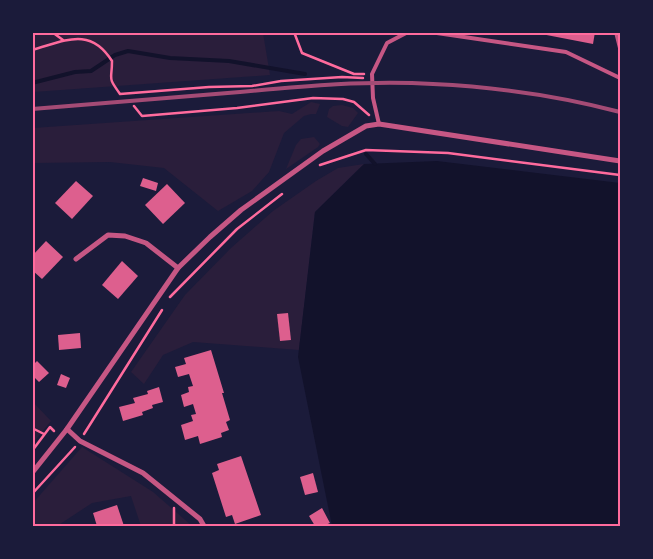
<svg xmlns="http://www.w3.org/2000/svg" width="653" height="559" viewBox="0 0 653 559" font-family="Barlow,sans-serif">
  <rect width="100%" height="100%" fill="#1b1b3a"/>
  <g fill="#2a1e3b">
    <polygon points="33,33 263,33 270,75 33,92"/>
    <polygon points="311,102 320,104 316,114 311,114 304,116 284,133 269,172 252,191 218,211 164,168 110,162 33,163 33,128 279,111 292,114"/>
    <polygon points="342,105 353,108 358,113 348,127 342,126 327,117 329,109 333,106"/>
    <polygon points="314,137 320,144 318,147 286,169 296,145 301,139"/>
    <polygon points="364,164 315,212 299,350 193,342 163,355 144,384 131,372 185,295 231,248 273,211 316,181 338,168"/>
    <polygon points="32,401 51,421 33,443 32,443"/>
    <polygon points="82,447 153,492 192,526 141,526 131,496 92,503 57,526 33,526 33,503"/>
  </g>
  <polygon fill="#12122b" points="437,161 620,183 620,526 332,526 298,357 315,212 364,164"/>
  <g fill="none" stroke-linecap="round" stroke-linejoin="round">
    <g stroke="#12122b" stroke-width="4">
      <polyline points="32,83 75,72 91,71 115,55 128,51 170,58 229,61 305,74"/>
      <polyline points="366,154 375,164"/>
    </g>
  </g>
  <g fill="#dd5f8e">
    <polygon points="531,32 595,32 593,44"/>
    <polygon points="143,178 158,183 156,191 140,186"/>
    <polygon points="76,181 93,196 72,219 55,203"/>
    <polygon points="167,184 185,203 163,224 145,205"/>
    <polygon points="46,241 63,257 42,279 32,270 32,256"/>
    <polygon points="122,261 138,276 118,299 102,285"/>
    <polygon points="288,313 291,340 280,341 277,314"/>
    <polygon points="80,333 81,348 59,350 58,335"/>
    <polygon points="211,350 224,393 222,393 230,420 226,422 229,430 221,433 222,437 200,444 198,436 185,440 181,425 193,421 191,415 196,414 193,404 184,407 181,395 189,392 188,387 193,386 189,374 178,377 175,367 186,364 184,358"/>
    <polygon points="37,361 49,373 39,382 32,375 32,366"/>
    <polygon points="61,374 70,378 66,388 57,385"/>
    <polygon points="159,387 163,402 152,405 153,408 142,412 143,415 123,421 119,407 135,403 133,398 148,394 147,391"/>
    <polygon points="241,456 261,515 235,524 232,515 226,517 212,473 219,470 217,464"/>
    <polygon points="313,473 318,492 305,495 300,477"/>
    <polygon points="117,505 124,526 97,526 93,513"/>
    <polygon points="322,508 330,523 323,526 315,526 309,516"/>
  </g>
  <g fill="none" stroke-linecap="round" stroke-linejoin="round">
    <g stroke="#ff6b9d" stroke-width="2.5">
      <polyline points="52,32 63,40"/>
      <polyline points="294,32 302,53 354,74 364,74"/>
      <path d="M 32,50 C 65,41 90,26 112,61 C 112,81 107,76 120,94 L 209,87 L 252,86 L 281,81 L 342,77 L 363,78"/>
      <polyline points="134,106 142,116 237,108 313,98 343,99 354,102 369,115"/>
      <polyline points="320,165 366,150 448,153 620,175"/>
      <polyline points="170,297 237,229 282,194"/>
      <polyline points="32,428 44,434"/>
      <polyline points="84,434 162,310"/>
      <polyline points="32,451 50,427 54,431"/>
      <polyline points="32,494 75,447"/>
      <polyline points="174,508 174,526"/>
    </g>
    <g stroke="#c65784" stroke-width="4">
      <polyline points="430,32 566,52 620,78"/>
      <polyline points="616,32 620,48"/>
      <polyline points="379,124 373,98 372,74 387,43 408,32"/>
    </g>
    <g stroke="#c65784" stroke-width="5">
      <polyline points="76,259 108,235 125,236 146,243 178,268"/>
      <polyline points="67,429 80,441 143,473 200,519 204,526"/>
      <polyline points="32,473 67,429 178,268 210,237 241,210 323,151 366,126 379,124 620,161"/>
    </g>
    <path stroke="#a44b75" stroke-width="4" d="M 32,109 C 102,103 171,97 240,92 C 304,86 369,80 433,84 C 496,87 560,96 620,112"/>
  </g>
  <rect width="653" height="559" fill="none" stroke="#1b1b3a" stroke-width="68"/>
  <rect x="34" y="34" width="585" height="491" fill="none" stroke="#ff6b9d" stroke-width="2"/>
</svg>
